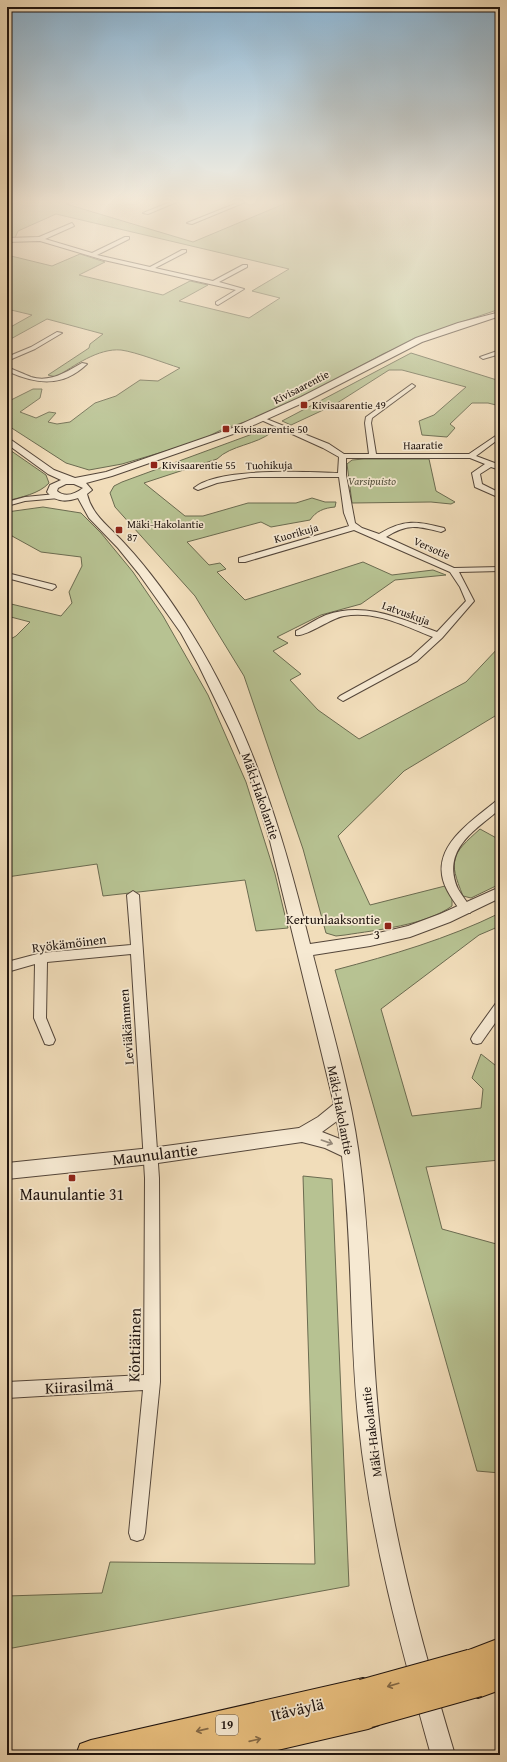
<svg xmlns="http://www.w3.org/2000/svg" width="507" height="1762" viewBox="0 0 507 1762" font-family="'Gentium Book Plus',serif">
  <rect width="100%" height="100%" fill="#f1ddba"/>
  <filter id="stains"><feTurbulence type="fractalNoise" baseFrequency=".005" numOctaves="4"/><feColorMatrix values="0 0 0 0 .2 0 0 0 0 .09 0 0 0 0 .02 0 0 0 .5 -.17"/></filter>
  <radialGradient id="worn" r=".72"><stop offset=".6" stop-color="#630" stop-opacity="0"/><stop offset="1" stop-color="#630" stop-opacity=".3"/></radialGradient>
  <g fill="#b7c292" stroke="#6b6b50">
    <path d="M 15,201 L 75,201 L 66,204 L 193,242 L 291,201 L 500,201 L 500,309 L 429,333 L 383,354 L 302,397 L 248,421 L 223,429 L 207,437 L 176,448 L 122,464 L 89,470 L 66,463 L 7,425 L 7,402 L 33,389 L 42,389 L 40,398 L 20,412 L 36,418 L 49,412 L 56,413 L 48,422 L 57,424 L 70,422 L 95,403 L 116,396 L 140,380 L 158,381 L 180,368 C 164,363 136,352 121,350 C 98,348 74,366 56,377 L 48,375 L 89,348 L 90,344 L 103,334 L 47,319 L 7,341 L 7,329 L 32,315 L 7,309 L 7,255 L 52,266 L 80,254 L 105,262 L 79,275 L 163,295 L 190,281 L 208,285 L 179,301 L 249,318 L 280,298 L 252,291 L 289,269 L 56,214 L 18,231 L 15,238 L 7,238 L 7,207 L 16,203 Z"/>
    <polygon points="411,353 500,381 500,406 488,403 472,403 450,424 455,428 447,437 422,435 419,421 434,415 466,387 402,370 389,370 334,405 291,425 282,421"/>
    <path d="M 266,429 L 272,432 C 256,445 231,445 217,459 L 144,483 L 185,516 L 203,516 L 248,503 L 296,503 L 312,498 L 325,502 L 336,502 L 335,507 C 324,508 316,511 310,520 L 271,527 L 261,522 L 187,542 L 209,565 L 220,563 L 226,569 L 217,572 L 245,600 L 363,562 L 392,575 L 433,570 L 446,575 L 395,580 L 361,604 L 321,615 L 277,637 L 288,643 L 273,651 L 301,674 L 290,680 L 318,710 L 359,739 L 466,682 L 500,646 L 500,713 L 404,771 L 338,836 L 370,905 L 445,886 L 452,895 L 452,906 C 426,925 377,930 345,935 L 336,936 L 326,933 L 303,849 L 244,676 L 195,596 L 115,507 L 110,493 L 114,486 L 122,482 Z"/>
    <path d="M 7,448 L 46,475 L 49,483 C 39,494 21,497 7,501 Z"/>
    <polygon points="364,459 429,459 436,491 455,502 451,504 431,502 352,503 347,464 352,460"/>
    <polygon points="43,507 81,513 101,533 133,572 163,616 208,695 246,782 275,874 288,928 256,931 245,880 103,896 97,864 7,877 7,641 16,636 30,622 7,616 7,603 61,616 72,603 69,592 82,566 81,557 41,552 12,536 7,529 7,512"/>
    <path d="M 480,829 L 500,840 L 500,884 L 471,898 L 463,896 C 448,859 451,855 480,829 Z"/>
    <path d="M 500,913 L 500,926 L 479,935 L 381,1009 L 412,1116 L 481,1108 L 483,1089 L 472,1078 L 481,1054 L 500,1069 L 500,1160 L 426,1167 L 442,1229 L 500,1245 L 500,1473 L 477,1471 L 335,970 C 392,955 447,939 500,913 Z"/>
    <polygon points="303,1176 332,1179 349,1586 7,1649 7,1596 102,1593 110,1562 315,1564"/>
  </g>
  <g fill="none" stroke-linecap="round" stroke-linejoin="round">
    <g stroke="#54463a" stroke-width="2">
      <g id="minor">
        <polygon points="173,201 179,201 148,214 143,213"/>
        <polygon points="242,201 248,201 192,224 187,223"/>
        <polygon points="72,223 74,226 45,239 92,253 125,237 129,237 129,239 97,255 150,267 182,250 186,250 186,252 155,268 213,281 243,265 247,265 247,267 219,282 244,289 218,305 216,304 216,302 236,290 104,260 40,241 7,242 7,238 39,237"/>
        <polygon points="57,332 62,333 35,349 7,361 7,357 31,347"/>
        <polygon points="500,350 500,354 483,359 480,357"/>
        <path d="M 82,363 L 87,364 C 62,388 36,384 7,371 L 7,367 C 15,370 23,374 31,377 C 50,383 66,372 82,363 Z"/>
        <path d="M 412,384 L 415,386 L 414,387 L 372,418 L 371,423 L 376,454 L 469,454 L 500,433 L 500,438 L 476,456 L 500,465 L 500,470 L 491,467 L 480,474 L 482,484 L 500,493 L 500,498 L 475,487 L 472,473 L 485,464 L 470,458 L 346,458 L 346,475 L 355,523 L 362,528 L 379,534 C 404,519 417,521 444,528 L 445,530 L 441,532 C 418,526 408,523 386,537 L 454,568 L 500,567 L 500,571 L 459,572 L 474,601 L 442,638 L 417,661 L 343,701 L 338,698 L 340,696 L 411,657 L 433,637 C 405,626 375,610 344,616 C 331,618 306,637 296,635 L 296,631 C 306,626 316,619 326,615 C 365,601 401,619 437,632 L 466,601 L 460,587 L 450,572 L 354,530 L 245,562 L 239,562 L 239,558 L 349,526 L 344,513 L 339,477 L 250,477 L 217,483 L 198,490 L 194,488 C 218,467 307,472 338,473 L 339,457 L 323,448 L 259,419 L 264,418 L 329,444 L 344,454 L 369,454 L 365,423 L 366,417 Z"/>
        <polygon points="56,494 60,496 59,498 25,501 7,506 7,502 25,497"/>
        <polygon points="7,573 55,585 56,587 52,590 7,578"/>
        <path d="M 500,799 L 500,809 C 474,831 441,850 458,889 C 462,896 468,903 472,910 L 470,913 L 462,913 C 454,901 444,889 442,875 C 437,842 475,819 496,801 Z"/>
        <polygon points="133,891 139,895 159,1178 160,1382 145,1533 143,1539 137,1541 131,1539 129,1533 143,1390 7,1398 7,1382 144,1375 145,1178 131,954 47,962 46,1018 55,1040 53,1044 49,1045 45,1044 34,1018 35,964 7,972 7,962 41,953 131,945 127,895"/>
        <polygon points="500,1001 500,1016 481,1043 477,1044 473,1043 471,1039 473,1035 496,1003"/>
      </g>
    </g>
    <g stroke="#54463a" stroke-width="2">
      <path id="tertiary" d="M 500,312 L 500,316 L 422,342 L 307,401 L 236,433 L 112,476 L 86,483 L 92,490 L 87,494 C 92,516 111,528 125,544 C 150,571 173,603 192,634 C 252,731 283,834 310,944 L 370,935 L 408,926 L 440,914 L 500,887 L 500,898 L 450,922 L 410,937 L 370,946 L 313,955 C 331,1027 353,1098 361,1171 C 373,1270 370,1370 385,1469 C 400,1566 427,1661 455,1755 L 431,1755 C 401,1647 371,1539 359,1427 C 349,1337 353,1246 342,1156 L 325,1148 L 302,1142 L 151,1164 L 7,1179 L 7,1163 L 151,1148 L 299,1128 L 318,1117 L 334,1104 L 270,841 L 247,769 L 232,734 L 199,666 L 181,633 L 139,574 L 118,548 L 89,518 L 78,498 C 67,502 55,502 47,492 L 50,485 L 61,480 L 48,474 L 7,444 L 7,437 L 54,470 L 75,478 L 106,472 L 230,429 L 301,397 L 416,338 L 458,323 ZM 66,484 L 74,484 L 83,488 C 75,494 65,498 57,491 L 58,488 ZM 337,1121 L 340,1139 L 322,1132 Z"/>
    </g>
    <g stroke="#1f140f" stroke-width="2">
      <g id="trunk">
        <polygon points="500,1638 500,1690 478,1698 467,1694 463,1683 466,1676 461,1673 456,1663 461,1653"/>
        <polygon points="363,1678 374,1682 378,1693 374,1702 379,1703 383,1714 379,1725 368,1729 256,1755 175,1755 176,1751 158,1755 76,1755 80,1744 91,1740"/>
      </g>
    </g>
    <use href="#minor" fill="#f6e9d2" fill-rule="evenodd"/>
    <use href="#tertiary" fill="#f6e9d2" fill-rule="evenodd"/>
    <use href="#trunk" fill="#e8be7d" fill-rule="evenodd"/>
    <g stroke="#1f140f" stroke-width="29" stroke-linecap="butt">
      <g id="trunk-bridge">
        <polyline points="363,1693 471,1663"/>
        <polyline points="368,1714 478,1683"/>
      </g>
    </g>
    <use href="#trunk-bridge" stroke="#e8be7d" stroke-width="27"/>
  </g>
  <defs><path id="oneway-shaft" d="M-6 0H5M1.5-3L5.5 0L1.5 3" fill="none" stroke-width="1.6" stroke-linecap="round" stroke-linejoin="round"/></defs>
  <use stroke="#95897a" href="#oneway-shaft" transform="translate(327 1142) rotate(19)"/>
  <g stroke="#846946">
    <use href="#oneway-shaft" transform="translate(393 1685) rotate(164)"/>
    <use href="#oneway-shaft" transform="translate(202 1730) rotate(167)"/>
    <use href="#oneway-shaft" transform="translate(255 1740) rotate(-13)"/>
  </g>
  <linearGradient id="sky" x2="0" y2="1"><stop stop-color="#8bb6d6"/><stop offset="0.45" stop-color="#f9f0e0"/><stop offset="1" stop-color="#f9f0e0" stop-opacity="0"/></linearGradient>
  <rect width="507" height="448" fill="url(#sky)"/>
  <g fill="#8f2418" stroke="#f6e9d2" stroke-width="1.5">
    <rect x="300" y="401" width="8" height="8" rx="2"/>
    <rect x="222" y="425" width="8" height="8" rx="2"/>
    <rect x="150" y="461" width="8" height="8" rx="2"/>
    <rect x="115" y="526" width="8" height="8" rx="2"/>
    <rect x="384" y="922" width="8" height="8" rx="2"/>
    <rect x="68" y="1174" width="8" height="8" rx="2"/>
  </g>
  <g text-anchor="middle" stroke-width="3.5" stroke-linejoin="round" paint-order="stroke">
    <g font-size="11" fill="#1f140f" stroke="#f6e9d2">
      <text transform="translate(301 387) rotate(-27)" y="4">Kivisaarentie</text>
      <text transform="translate(423 445) rotate(-1)" y="4">Haaratie</text>
      <text transform="translate(269 465) rotate(-1)" y="4">Tuohikuja</text>
      <text transform="translate(296 533) rotate(-16)" y="4">Kuorikuja</text>
      <text transform="translate(432 548) rotate(24)" y="4">Versotie</text>
      <text transform="translate(406 613) rotate(20)" y="4">Latvuskuja</text>
    </g>
    <g font-size="11" fill="#1f140f" stroke="#f6e9d2" text-anchor="start">
      <text x="312" y="409">Kivisaarentie 49</text>
      <text x="234" y="433">Kivisaarentie 50</text>
      <text x="162" y="469">Kivisaarentie 55</text>
      <text x="127" y="528">Mäki-Hakolantie<tspan x="127" dy="13">87</tspan></text>
    </g>
    <g font-size="11" font-style="italic" fill="#54513d" stroke="#f6e9d2">
      <text x="372" y="485">Varsipuisto</text>
    </g>
    <rect fill="#f6e9d2" stroke="#60544a" stroke-width="1" x="216" y="1715" width="22" height="20" rx="3"/>
    <g font-size="12" font-weight="bold" fill="#1f140f">
      <text x="227" y="1729">19</text>
    </g>
    <g font-size="13" fill="#1f140f" stroke="#f6e9d2">
      <text transform="translate(261 796) rotate(71)" y="5">Mäki-Hakolantie</text>
      <text transform="translate(69 943) rotate(-7)" y="5">Ryökämöinen</text>
      <text transform="translate(126 1027) rotate(-94)" y="5">Leviäkämmen</text>
      <text transform="translate(341 1110) rotate(79)" y="5">Mäki-Hakolantie</text>
      <text transform="translate(371 1432) rotate(-97)" y="5">Mäki-Hakolantie</text>
    </g>
    <g font-size="13" fill="#1f140f" stroke="#f6e9d2" text-anchor="end">
      <text x="380" y="924">Kertunlaaksontie<tspan x="380" dy="15">3</tspan></text>
    </g>
    <g font-size="16" fill="#1f140f" stroke="#f6e9d2">
      <text transform="translate(155 1154) rotate(-7)" y="6">Maunulantie</text>
      <text transform="translate(134 1345) rotate(-89)" y="6">Köntiäinen</text>
      <text transform="translate(79 1386) rotate(-3)" y="6">Kiirasilmä</text>
      <text transform="translate(297 1709) rotate(-13)" y="6">Itäväylä</text>
    </g>
    <g font-size="16" fill="#1f140f" stroke="#f6e9d2">
      <text x="72" y="1200">Maunulantie 31</text>
    </g>
  </g>
  <rect width="507" height="1762" fill="none" stroke="#f1ddba" stroke-width="24"/>
  <rect x="8" y="8" width="491" height="1746" fill="none" stroke="#1f140f" stroke-width="2"/>
  <rect x="12" y="12" width="483" height="1738" fill="none" stroke="#1f140f"/>
  <rect width="100%" height="100%" filter="url(#stains)"/>
  <rect width="100%" height="100%" fill="url(#worn)"/>
</svg>
